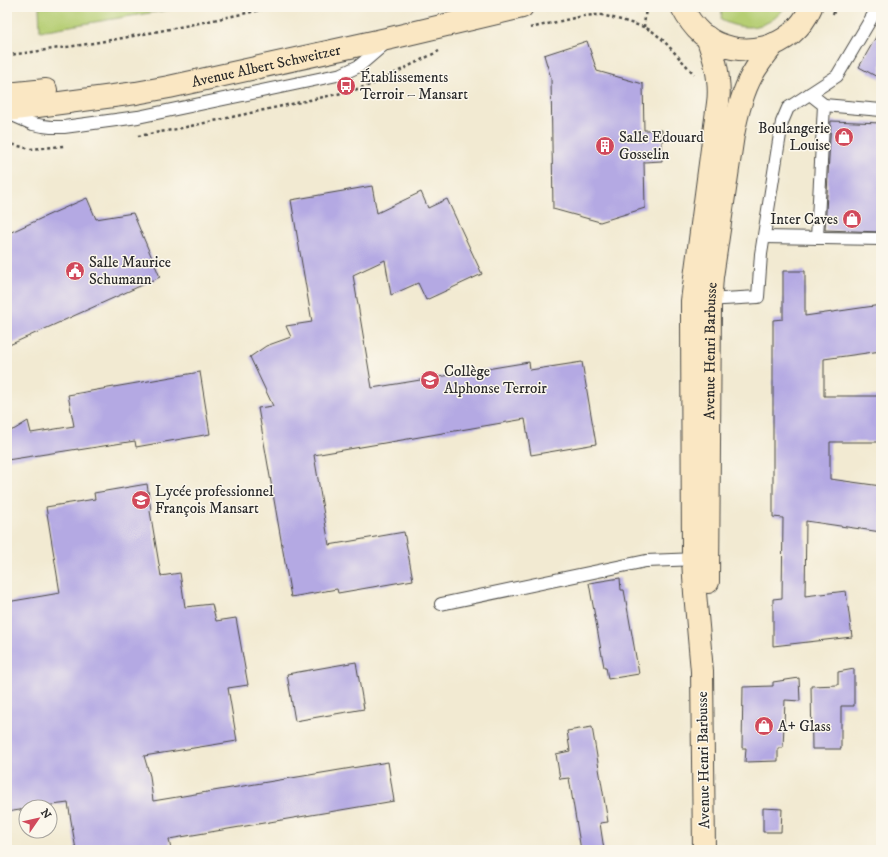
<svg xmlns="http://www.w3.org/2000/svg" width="888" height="857" viewBox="0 0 888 857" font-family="'IM FELL DW Pica',serif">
  <rect width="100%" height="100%" fill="#fbf7ec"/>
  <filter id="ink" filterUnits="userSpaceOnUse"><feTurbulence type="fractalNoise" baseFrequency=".025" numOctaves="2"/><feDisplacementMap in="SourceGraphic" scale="8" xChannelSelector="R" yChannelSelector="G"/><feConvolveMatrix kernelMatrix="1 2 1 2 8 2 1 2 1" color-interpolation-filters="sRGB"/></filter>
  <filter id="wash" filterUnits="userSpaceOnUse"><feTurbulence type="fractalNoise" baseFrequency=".012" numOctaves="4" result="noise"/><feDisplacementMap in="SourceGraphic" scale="16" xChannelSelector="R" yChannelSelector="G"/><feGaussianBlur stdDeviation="0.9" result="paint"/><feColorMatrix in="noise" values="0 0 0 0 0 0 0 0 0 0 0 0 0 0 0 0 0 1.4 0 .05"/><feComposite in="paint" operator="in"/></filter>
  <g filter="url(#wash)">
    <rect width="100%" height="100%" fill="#f2ead2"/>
    <g fill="#b6ce73" stroke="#707c4f">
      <polygon points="39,7 186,7 40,31"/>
      <path d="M 722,7 L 785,7 C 770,29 744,32 721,20 Z"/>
    </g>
    <g id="blocks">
      <g fill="#b4a9e3">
        <polygon points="881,28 881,79 859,67"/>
        <polygon points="587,41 597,71 643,84 644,130 662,130 662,161 644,162 645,208 600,222 553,209 551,78 544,55"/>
        <polygon points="831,121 881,123 881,232 825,230"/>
        <polygon points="372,186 377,213 421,192 428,208 447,199 482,274 426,300 418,283 391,295 385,260 353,275 372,388 529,362 530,370 582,362 596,444 531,455 525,419 314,455 329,545 404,532 413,580 338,593 337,589 291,597 258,408 273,406 250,357 266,346 291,337 286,326 312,322 291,200"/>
        <polygon points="87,198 96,219 133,213 160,277 7,346 7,234 53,213"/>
        <polygon points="783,271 805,271 805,316 881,305 881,351 824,359 824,396 881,396 881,442 830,442 830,479 881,486 881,532 806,521 805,596 846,591 852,637 773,646 773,599 782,598 783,518 773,517 773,320 783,319"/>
        <polygon points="200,372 210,434 136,447 135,441 78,450 78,449 7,460 7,432 15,429 28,421 31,433 74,426 68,395"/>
        <polygon points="147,484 151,510 150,511 161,576 180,573 185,607 212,604 216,621 236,618 248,685 228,688 237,741 144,756 150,776 153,801 388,762 394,801 169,839 171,850 76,850 68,803 37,807 26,807 26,809 7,812 7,602 60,593 46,507 95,499 94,493"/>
        <polygon points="620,578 621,590 624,590 639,674 608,679 606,667 604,667 589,583"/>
        <polygon points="356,662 364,709 295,721 287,674"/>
        <polygon points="854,669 854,706 841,706 841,749 812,749 811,686 838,685 838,672"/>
        <polygon points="799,678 800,701 785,700 783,748 778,748 778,761 745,762 746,748 742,748 743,687 773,686 773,682"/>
        <polygon points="592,727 608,822 600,823 604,850 581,850 569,778 560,779 556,754 570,751 567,731"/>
        <polygon points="763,808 782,809 781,832 763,832"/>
      </g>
    </g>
  </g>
  <g filter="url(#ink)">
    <use href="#blocks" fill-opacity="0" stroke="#494844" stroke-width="1"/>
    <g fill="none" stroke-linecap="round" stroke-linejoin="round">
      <g stroke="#494844" stroke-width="14">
        <g id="lane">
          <polyline points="810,94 824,105 817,238"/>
          <polyline points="824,105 881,110"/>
          <polyline points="8,113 33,124 43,126 51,127 64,127 138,117 342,74 359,66 387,42"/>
          <polyline points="764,237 881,239"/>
          <polyline points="706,300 758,297 761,254 782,122 788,108 837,76 878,7"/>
          <polyline points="441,604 646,561 698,559"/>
        </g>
      </g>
      <g stroke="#494844" stroke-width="24">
        <g id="secondary">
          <path d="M 682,7 C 687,17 694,27 702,34 C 739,63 793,50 811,7"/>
          <polyline points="7,94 46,90"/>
          <path id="s1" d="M 7,110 L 136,93 L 169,87 L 391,38 L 522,7"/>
          <path id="s2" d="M 708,582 L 710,305 L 712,277 L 733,135 C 737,114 742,93 752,75 C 758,64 766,54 774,44"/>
          <path d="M 704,850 L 702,671 L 695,593 L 693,559 L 692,316 L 692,301 L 696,270 L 718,103 C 719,96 719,88 718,80 C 717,65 712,51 707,37"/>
        </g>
      </g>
      <g stroke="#494844" stroke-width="2.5" stroke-dasharray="3 3" stroke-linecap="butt">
        <polyline points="833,14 836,7"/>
        <polyline points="644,27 646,7"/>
        <polyline points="530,28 583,16 594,15 602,15 621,20 644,27 652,31 663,40 694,74"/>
        <path d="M 7,55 C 29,53 51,49 74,46 C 141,36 208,21 275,7"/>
        <polyline points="138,136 177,129 351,91 373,84 439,51"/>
        <polyline points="7,143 30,149 64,146"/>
      </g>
      <use href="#lane" stroke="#fff" stroke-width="12"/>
      <use href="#secondary" stroke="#fae7c3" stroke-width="22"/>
    </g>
  </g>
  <defs>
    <g id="bus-disc" transform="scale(1)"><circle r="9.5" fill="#d1495b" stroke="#fbf7ec"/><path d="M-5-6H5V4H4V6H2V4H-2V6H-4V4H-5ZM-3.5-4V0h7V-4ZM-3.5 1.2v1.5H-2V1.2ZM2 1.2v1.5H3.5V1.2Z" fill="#fff"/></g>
    <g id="shop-disc" transform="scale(1)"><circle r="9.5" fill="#d1495b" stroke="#fbf7ec"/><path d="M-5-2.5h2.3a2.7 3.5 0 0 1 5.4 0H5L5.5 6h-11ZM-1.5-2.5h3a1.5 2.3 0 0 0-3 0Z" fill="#fff"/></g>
    <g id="building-disc" transform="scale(1)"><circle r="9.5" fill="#d1495b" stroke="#fbf7ec"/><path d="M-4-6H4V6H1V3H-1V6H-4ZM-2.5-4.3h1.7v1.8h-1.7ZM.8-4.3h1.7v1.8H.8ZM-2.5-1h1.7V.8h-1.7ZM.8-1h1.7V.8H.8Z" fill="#fff"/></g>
    <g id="civic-disc" transform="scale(1)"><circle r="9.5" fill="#d1495b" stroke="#fbf7ec"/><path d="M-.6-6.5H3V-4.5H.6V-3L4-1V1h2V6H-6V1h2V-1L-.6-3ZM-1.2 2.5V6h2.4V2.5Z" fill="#fff"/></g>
    <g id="school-disc" transform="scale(1)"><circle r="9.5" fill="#d1495b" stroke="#fbf7ec"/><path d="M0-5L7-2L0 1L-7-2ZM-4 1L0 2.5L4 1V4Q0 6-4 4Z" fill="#fff"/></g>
  </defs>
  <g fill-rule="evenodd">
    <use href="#bus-disc" x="346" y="86"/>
    <use href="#shop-disc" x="844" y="137"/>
    <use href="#building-disc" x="605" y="146"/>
    <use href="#shop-disc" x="852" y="219"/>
    <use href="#civic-disc" x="75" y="271"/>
    <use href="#school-disc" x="430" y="380"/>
    <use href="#school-disc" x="141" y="500"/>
    <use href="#shop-disc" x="764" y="726"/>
  </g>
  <g text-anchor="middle" stroke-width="3" stroke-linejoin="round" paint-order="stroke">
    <g font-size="15" fill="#2b2b2b" stroke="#fbf7ec">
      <text dy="5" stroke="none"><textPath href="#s1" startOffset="263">Avenue Albert Schweitzer</textPath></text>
      <text dy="5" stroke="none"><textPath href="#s2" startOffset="231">Avenue Henri Barbusse</textPath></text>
      <text transform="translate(703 760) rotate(-91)" y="5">Avenue Henri Barbusse</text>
    </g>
    <g font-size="15" fill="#2b2b2b" stroke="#fbf7ec" text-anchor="start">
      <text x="360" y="82">Établissements<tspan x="360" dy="17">Terroir – Mansart</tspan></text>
      <text x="830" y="133" text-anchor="end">Boulangerie<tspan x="830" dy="17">Louise</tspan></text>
      <text x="619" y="142">Salle Edouard<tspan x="619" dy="17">Gosselin</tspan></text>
      <text x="838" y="224" text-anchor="end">Inter Caves</text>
      <text x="89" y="267">Salle Maurice<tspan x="89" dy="17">Schumann</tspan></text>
      <text x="444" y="376">Collège<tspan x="444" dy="17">Alphonse Terroir</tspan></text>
      <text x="155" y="496">Lycée professionnel<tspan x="155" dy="17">François Mansart</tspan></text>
      <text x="778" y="731">A+ Glass</text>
    </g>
  </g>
  <rect width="888" height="857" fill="none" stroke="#fbf7ec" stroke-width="24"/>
  <g transform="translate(38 819) rotate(56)"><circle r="19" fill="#fbf7ec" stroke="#a8a59f"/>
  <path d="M0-3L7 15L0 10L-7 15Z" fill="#d1495b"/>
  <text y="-6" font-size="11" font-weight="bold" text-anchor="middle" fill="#2b2b2b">N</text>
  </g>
</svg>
